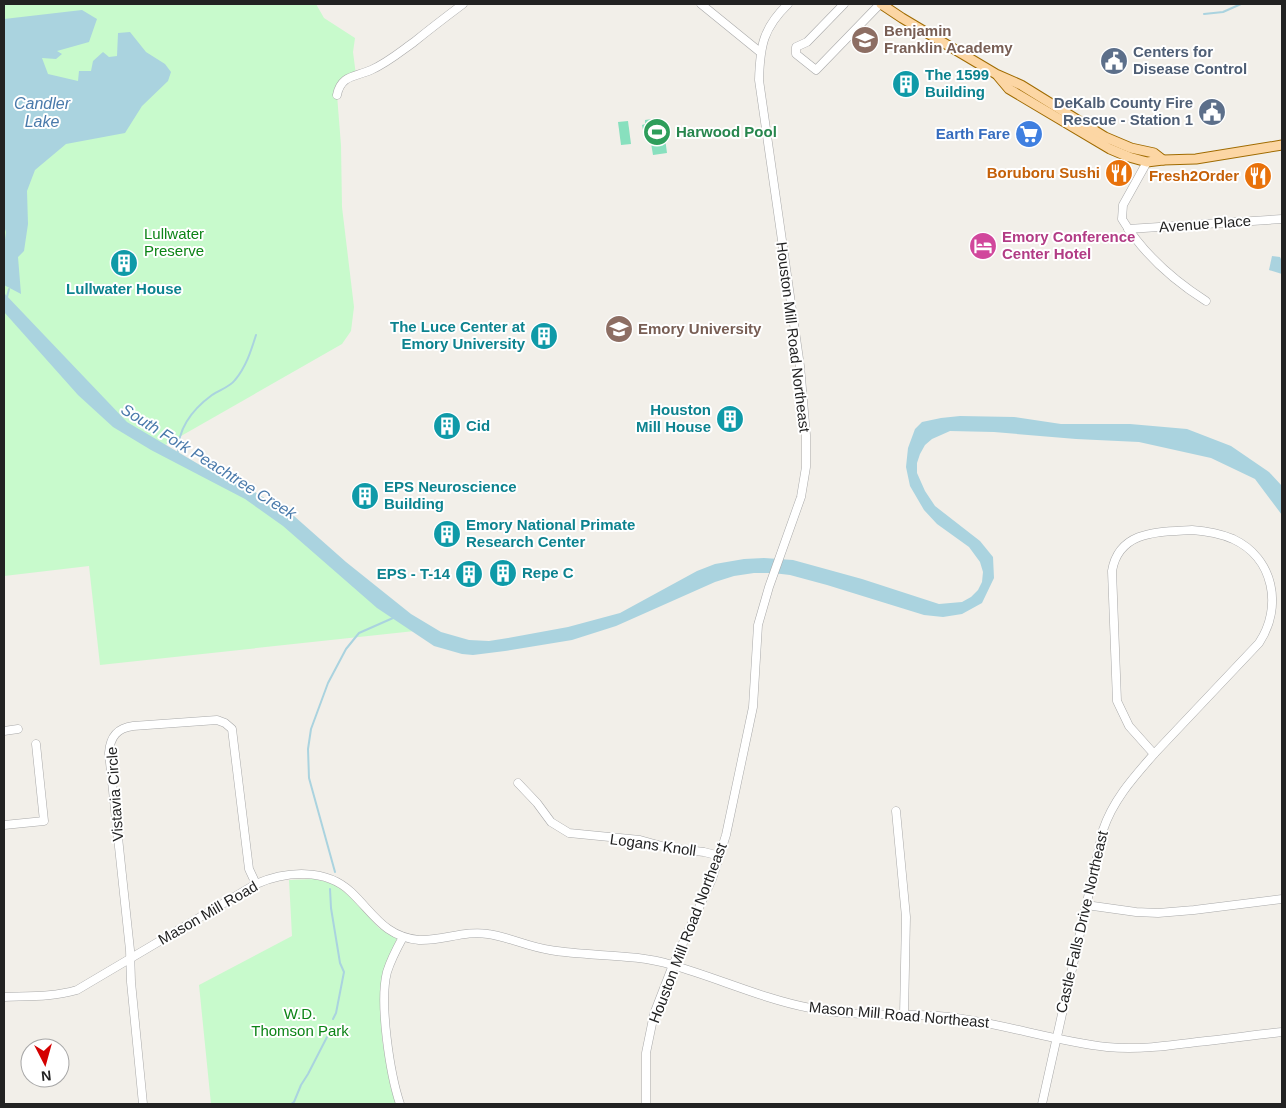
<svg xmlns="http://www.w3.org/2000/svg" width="1286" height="1108" viewBox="0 0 1286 1108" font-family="Arial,sans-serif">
  <rect width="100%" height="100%" fill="#f2efe9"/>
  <g fill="#c8facc">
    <polygon points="4,4 316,4 324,18 355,38 353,52 356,75 347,78 337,95 341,145 342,207 354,307 351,331 342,344 160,448 251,498 424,630 100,665 89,566 4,576"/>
    <polygon points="315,879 334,884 348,895 379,928 397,938 383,972 381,1004 382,1039 391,1089 397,1104 211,1104 199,985 292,936 289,880"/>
  </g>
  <g fill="#88e0be">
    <polygon points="659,118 659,121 663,123 667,153 653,155 651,143 648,143 647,140 645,140 642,125 645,124 645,120"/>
    <polygon points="628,121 631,144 621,145 618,122"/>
  </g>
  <g fill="#aad3df">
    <polygon points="82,10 97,19 89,42 57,51 62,54 56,59 42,58 48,74 78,81 79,71 91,71 93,61 103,52 109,57 117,56 118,33 130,32 146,52 165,64 171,72 168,81 142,106 125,133 66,144 35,170 27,191 28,224 24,251 18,257 21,294 4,285 4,247 6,232 4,226 4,19"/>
    <polygon points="656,122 661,124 663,138 658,141 653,140 651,125"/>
    <polygon points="1272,256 1280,257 1282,261 1282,274 1269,270"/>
    <polygon points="4,293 127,422 205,468 242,484 294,516 346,562 411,614 441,632 469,640 489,641 508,638 568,627 620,613 697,571 715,564 744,559 764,558 793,560 862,579 939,604 962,602 971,597 978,590 982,582 983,572 980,562 969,547 937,524 924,510 910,486 906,467 908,448 915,429 922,422 941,418 960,416 1014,417 1061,424 1130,424 1187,429 1231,446 1269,472 1282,486 1282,515 1255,479 1211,458 1139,442 1076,439 994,432 950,431 932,439 925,445 920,454 917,463 917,473 925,491 935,506 980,541 993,557 994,578 982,603 962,614 943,617 924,615 827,585 790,575 773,573 754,573 734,576 715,582 616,626 572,640 505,651 473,655 462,654 434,646 377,608 283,526 245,499 151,450 113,427 78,395 4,312"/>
  </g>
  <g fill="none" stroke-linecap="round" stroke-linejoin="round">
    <g stroke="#aad3df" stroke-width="2">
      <polyline points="1204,14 1223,12 1241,4"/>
      <polyline points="7,297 9,289"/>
      <path d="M 178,452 C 178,428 193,409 212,395 C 219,390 230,387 235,380 C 246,367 251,351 256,335"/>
      <polyline points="335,872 309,778 308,749 311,729 328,683 346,649 359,633 393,618"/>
      <polyline points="330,889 331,908 340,963 344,972 336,1013 333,1019"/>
      <polyline points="291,1104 294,1102 301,1085 308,1074 327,1037"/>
    </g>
    <g stroke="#a9a9a9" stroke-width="9">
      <g id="minor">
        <polyline points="701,4 760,52"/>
        <polyline points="844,4 807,42 796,47 796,54 816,70 880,4"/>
        <path d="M 337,95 C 341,75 355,77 371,70 C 387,63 400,52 414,42 C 430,29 447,16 463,4"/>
        <path d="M 1147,162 L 1123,205 L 1122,219 C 1142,252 1173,280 1206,301"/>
        <polyline points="1128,229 1282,219"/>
        <path d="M 1192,530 C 1206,531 1219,533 1233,539 C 1274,558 1283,607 1259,643 L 1154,754 L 1129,726 L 1117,701 L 1112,571 C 1119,530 1159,532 1192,530 Z"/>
        <polyline points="4,731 18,729"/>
        <polyline points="518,783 537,803 551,822 569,833 640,840 669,848 704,852 720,856"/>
        <polyline points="896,811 906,917 904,1015"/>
        <polyline points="4,825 44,821 36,744"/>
        <polyline points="1086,905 1136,912 1158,913 1194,910 1282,899"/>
        <path d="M 4,997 C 29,996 53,997 77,990 L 256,884 C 286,871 326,868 351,892 C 374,914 385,937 419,940 C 443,941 465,930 488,934 C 509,937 529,947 550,950 C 591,957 633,953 672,965 C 718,978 763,999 810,1008 C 855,1018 903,1012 949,1017 C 1002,1023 1053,1041 1107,1047 C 1137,1050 1167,1046 1197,1042 C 1226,1039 1254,1035 1282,1032"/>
        <path d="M 143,1104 L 131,982 L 130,950 L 109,753 C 110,737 117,728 133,726 L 217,720 L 225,723 L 232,729 L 249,869 L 256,884"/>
        <path d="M 400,1104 C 390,1074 379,1003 387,972 C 391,959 397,948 403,937"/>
        <path d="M 646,1104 L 646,1053 L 654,1014 L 673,965 L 712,879 L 726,835 L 753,707 L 758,625 L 769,587 L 801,497 L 806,467 L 806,435 L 800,366 L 759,80 C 760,46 763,28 788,4"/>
        <path d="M 1042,1104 L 1103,830 C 1113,800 1133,778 1154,754"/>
      </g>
    </g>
    <g stroke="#a06b00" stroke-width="11">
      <g id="major">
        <polyline points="881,4 902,18 996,74 1021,85 1105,137 1131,148 1154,153 1163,160"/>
        <polyline points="998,76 1009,89 1110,149 1129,157 1147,162 1163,160 1196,159 1282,145"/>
      </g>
    </g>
    <use href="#minor" stroke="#fff" stroke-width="8"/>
    <use href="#major" stroke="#fcd6a4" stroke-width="9"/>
  </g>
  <defs>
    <g id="school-disc" transform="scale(1.4375)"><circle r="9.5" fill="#8d6e63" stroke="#fff"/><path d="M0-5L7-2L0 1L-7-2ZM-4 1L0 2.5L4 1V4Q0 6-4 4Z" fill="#fff"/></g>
    <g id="civic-disc" transform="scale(1.4375)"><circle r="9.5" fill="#5c6f8a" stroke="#fff"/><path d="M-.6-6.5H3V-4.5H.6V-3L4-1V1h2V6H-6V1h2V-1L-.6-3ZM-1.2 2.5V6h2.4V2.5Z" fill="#fff"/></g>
    <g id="building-disc" transform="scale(1.4375)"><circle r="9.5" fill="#0f9aa8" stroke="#fff"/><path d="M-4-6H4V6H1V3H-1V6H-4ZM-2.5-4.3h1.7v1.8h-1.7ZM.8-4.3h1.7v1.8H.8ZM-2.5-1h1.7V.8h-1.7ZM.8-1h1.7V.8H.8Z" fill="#fff"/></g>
    <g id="stadium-disc" transform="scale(1.4375)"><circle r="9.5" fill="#2e9e5b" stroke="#fff"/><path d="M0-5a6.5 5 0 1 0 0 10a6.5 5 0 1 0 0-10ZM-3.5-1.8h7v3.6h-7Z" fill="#fff"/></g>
    <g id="supermarket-disc" transform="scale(1.4375)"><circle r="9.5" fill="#3f7fe0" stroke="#fff"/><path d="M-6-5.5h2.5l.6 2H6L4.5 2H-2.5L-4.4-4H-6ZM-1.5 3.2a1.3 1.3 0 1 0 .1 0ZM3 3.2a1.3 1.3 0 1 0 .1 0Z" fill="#fff"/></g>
    <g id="restaurant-disc" transform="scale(1.4375)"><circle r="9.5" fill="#e8710a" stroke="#fff"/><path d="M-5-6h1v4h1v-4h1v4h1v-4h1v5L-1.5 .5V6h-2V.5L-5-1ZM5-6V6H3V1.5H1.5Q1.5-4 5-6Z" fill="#fff"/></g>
    <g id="hotel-disc" transform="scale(1.4375)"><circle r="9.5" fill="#d1479c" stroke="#fff"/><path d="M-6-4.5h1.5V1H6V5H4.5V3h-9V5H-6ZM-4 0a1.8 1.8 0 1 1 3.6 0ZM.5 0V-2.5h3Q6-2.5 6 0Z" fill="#fff"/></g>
    <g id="university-disc" transform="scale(1.4375)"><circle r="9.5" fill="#8d6e63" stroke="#fff"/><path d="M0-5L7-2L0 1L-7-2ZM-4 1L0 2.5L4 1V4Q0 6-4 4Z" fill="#fff"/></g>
  </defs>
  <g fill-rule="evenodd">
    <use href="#school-disc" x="865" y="40"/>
    <use href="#civic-disc" x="1114" y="61"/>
    <use href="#building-disc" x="906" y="84"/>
    <use href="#civic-disc" x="1212" y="112"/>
    <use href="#stadium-disc" x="657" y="132"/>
    <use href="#supermarket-disc" x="1029" y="134"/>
    <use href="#restaurant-disc" x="1119" y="173"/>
    <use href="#restaurant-disc" x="1258" y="176"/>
    <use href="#hotel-disc" x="983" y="246"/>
    <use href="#building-disc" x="124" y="263"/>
    <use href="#university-disc" x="619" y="329"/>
    <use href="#building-disc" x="544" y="336"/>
    <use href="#building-disc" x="730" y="419"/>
    <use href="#building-disc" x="447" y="426"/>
    <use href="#building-disc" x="365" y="496"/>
    <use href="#building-disc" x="447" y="534"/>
    <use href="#building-disc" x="503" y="573"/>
    <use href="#building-disc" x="469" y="574"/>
  </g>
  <g text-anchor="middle" stroke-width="4" stroke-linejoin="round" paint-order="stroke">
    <g font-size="15" font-weight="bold" fill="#785e54" stroke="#fff" text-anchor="start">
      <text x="884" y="36">Benjamin<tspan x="884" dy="17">Franklin Academy</tspan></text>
      <text x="638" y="334">Emory University</text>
    </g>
    <g font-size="15" font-weight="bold" fill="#4e5e75" stroke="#fff" text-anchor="start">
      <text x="1133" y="57">Centers for<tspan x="1133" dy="17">Disease Control</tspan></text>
      <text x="1193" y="108" text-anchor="end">DeKalb County Fire<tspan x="1193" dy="17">Rescue - Station 1</tspan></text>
    </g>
    <g font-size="15" font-weight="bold" fill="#0d838f" stroke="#fff" text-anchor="start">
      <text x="925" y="80">The 1599<tspan x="925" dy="17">Building</tspan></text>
      <text x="124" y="294" text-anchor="middle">Lullwater House</text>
      <text x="525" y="332" text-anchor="end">The Luce Center at<tspan x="525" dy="17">Emory University</tspan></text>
      <text x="711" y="415" text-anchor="end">Houston<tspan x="711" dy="17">Mill House</tspan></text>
      <text x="466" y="431">Cid</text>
      <text x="384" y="492">EPS Neuroscience<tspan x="384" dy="17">Building</tspan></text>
      <text x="466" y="530">Emory National Primate<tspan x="466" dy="17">Research Center</tspan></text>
      <text x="522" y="578">Repe C</text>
      <text x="450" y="579" text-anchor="end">EPS - T-14</text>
    </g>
    <g font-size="15" font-weight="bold" fill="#27864d" stroke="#fff" text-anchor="start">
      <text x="676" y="137">Harwood Pool</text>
    </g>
    <g font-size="15" font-weight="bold" fill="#366cbe" stroke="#fff" text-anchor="end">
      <text x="1010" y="139">Earth Fare</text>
    </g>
    <g font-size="15" font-weight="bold" fill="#c56008" stroke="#fff" text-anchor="end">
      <text x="1100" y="178">Boruboru Sushi</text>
      <text x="1239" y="181">Fresh2Order</text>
    </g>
    <g font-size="15" fill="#222" stroke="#fff">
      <text transform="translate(1205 224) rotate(-4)" y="5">Avenue Place</text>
      <text transform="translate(793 337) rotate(83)" y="5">Houston Mill Road Northeast</text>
      <text transform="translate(115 794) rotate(-94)" y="5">Vistavia Circle</text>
      <text transform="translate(653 845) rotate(8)" y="5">Logans Knoll</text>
      <text transform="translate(208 913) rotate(-30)" y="5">Mason Mill Road</text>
      <text transform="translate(1082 922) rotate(-77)" y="5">Castle Falls Drive Northeast</text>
      <text transform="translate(688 933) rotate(-69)" y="5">Houston Mill Road Northeast</text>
      <text transform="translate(899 1015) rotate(5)" y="5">Mason Mill Road Northeast</text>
    </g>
    <g font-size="15" fill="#0c8416" stroke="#fff">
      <text x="174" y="239">Lullwater<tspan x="174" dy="17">Preserve</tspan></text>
      <text x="300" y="1019">W.D.<tspan x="300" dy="17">Thomson Park</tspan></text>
    </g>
    <g font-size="15" font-weight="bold" fill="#b23c85" stroke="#fff" text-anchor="start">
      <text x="1002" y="242">Emory Conference<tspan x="1002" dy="17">Center Hotel</tspan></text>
    </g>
    <g font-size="16" font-style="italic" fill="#4a7aab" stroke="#fff">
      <text x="42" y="109">Candler<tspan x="42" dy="18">Lake</tspan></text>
      <text transform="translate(209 461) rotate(32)" y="6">South Fork Peachtree Creek</text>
    </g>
  </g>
  <rect width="1286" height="1108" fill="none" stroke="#222222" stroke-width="10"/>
  <g transform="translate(45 1063) rotate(174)"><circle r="24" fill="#ffffff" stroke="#a7a7a7"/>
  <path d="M0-4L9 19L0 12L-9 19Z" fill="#d40000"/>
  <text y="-8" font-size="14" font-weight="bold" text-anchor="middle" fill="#222222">N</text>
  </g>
</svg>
